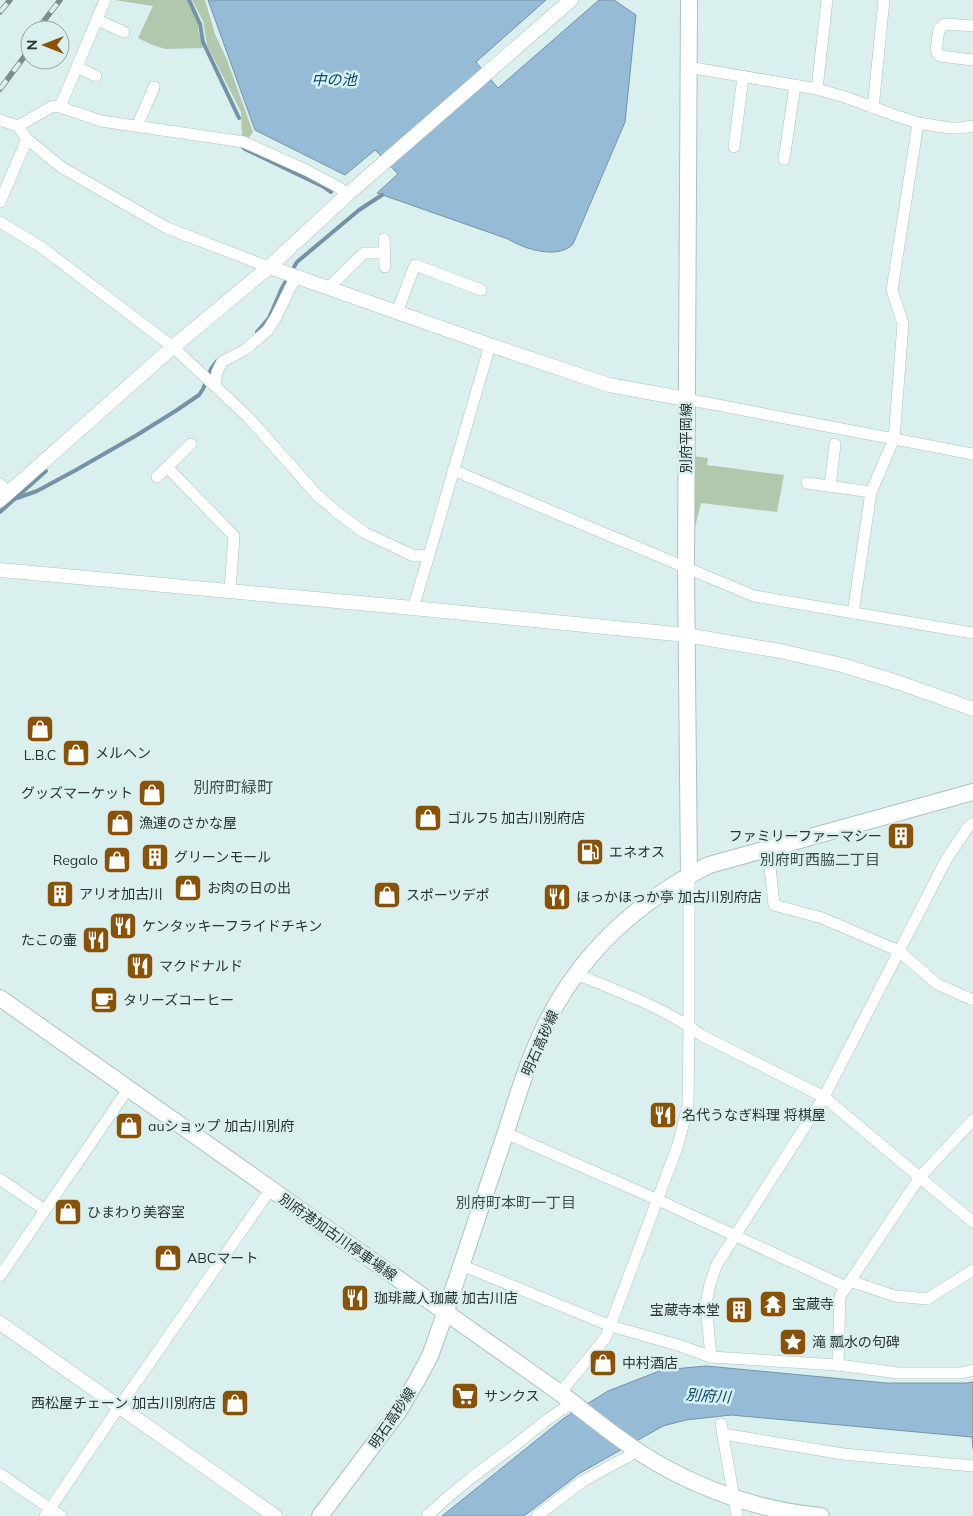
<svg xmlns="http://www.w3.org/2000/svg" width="973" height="1516" viewBox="0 0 973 1516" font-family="Mulish,'Noto Sans JP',sans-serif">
  <rect width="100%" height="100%" fill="#daf0ee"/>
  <g fill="#b1c8ac">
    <polygon points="114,0 187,0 198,23 198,30 203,48 165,49 150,44 138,38 153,6"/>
    <polygon points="192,0 205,0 215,34 227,60 253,132 248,139 242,137 241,112 207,45 203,21"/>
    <polygon points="693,456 708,458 707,465 784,475 777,512 701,503 695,527 692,525"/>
  </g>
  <g fill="#96bbd7" stroke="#7692a6">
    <path d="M 208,0 L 546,0 L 476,62 L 498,88 L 599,0 L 614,0 L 636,15 L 625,122 L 573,244 C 558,260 524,249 508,239 L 377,193 L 398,174 L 375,150 L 345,175 L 255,130 Z"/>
    <polygon points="706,1366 886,1383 967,1383 973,1382 973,1449 972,1437 731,1415 686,1420 663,1426 580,1473 524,1516 442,1516 564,1418 608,1391 662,1370"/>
  </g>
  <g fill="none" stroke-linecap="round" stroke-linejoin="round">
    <g stroke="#7692a6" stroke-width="4">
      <polyline points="189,0 200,24 203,42 239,118"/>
      <polyline points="241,145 245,149 324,187 331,192"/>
      <polyline points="257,332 269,318 282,288 297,262 359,210 382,195"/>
      <polyline points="17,498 37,491 76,470 137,435 177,410 199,395 203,389 211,369 217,361"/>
      <polyline points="0,512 46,471"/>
    </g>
    <g stroke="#adc1c0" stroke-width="12">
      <g id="minor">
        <polyline points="97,20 124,32"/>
        <polyline points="973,26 945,24 939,29 936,50 940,56 973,60"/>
        <polyline points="77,67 96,76"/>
        <polyline points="688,67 817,89 845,97 894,115 918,123 950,128 961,128 973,126"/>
        <polyline points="817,89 827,0"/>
        <polyline points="60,107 105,0"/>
        <polyline points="873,108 884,0"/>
        <polyline points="0,120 18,126 27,139 61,167 167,228 269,267"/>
        <polyline points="18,126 53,106 60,107 101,121 244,142 306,170 338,187 348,194"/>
        <polyline points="137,126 154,87"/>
        <polyline points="734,147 743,77"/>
        <polyline points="784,159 795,86"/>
        <polyline points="0,202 27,139"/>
        <polyline points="0,222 41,247 173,347 248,417 317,495 339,514 365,533 414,556 429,555 490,345"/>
        <polyline points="384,239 385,267"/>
        <polyline points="328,288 364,253 384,253"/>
        <polyline points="397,312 415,265 481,290"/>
        <polyline points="215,386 217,372 222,362 246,349 268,330 276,317 296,276"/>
        <polyline points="686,399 973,454"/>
        <polyline points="167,467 234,536 230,590"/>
        <polyline points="453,470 754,596 973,633"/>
        <polyline points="157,477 191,444"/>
        <polyline points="807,483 871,492"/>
        <polyline points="0,484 8,493"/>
        <polyline points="830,486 835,444"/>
        <polyline points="413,608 429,555"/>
        <polyline points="853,613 871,492 894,439 903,324 892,290 918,123"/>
        <polyline points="768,848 774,905 822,918 899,951 937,984 973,1000"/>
        <path d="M 576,974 C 617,991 666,1008 701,1035 L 824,1097 L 973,1222"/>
        <polyline points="506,1133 658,1200 846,1287"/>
        <polyline points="0,1179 45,1210"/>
        <polyline points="461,1265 611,1326 681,1346 711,1357 838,1365 898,1373 961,1373 973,1370"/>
        <polyline points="0,1276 128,1089"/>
        <polyline points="850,1281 895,1296 927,1299 973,1270"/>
        <polyline points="711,1357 706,1304 710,1284 717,1264 824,1097 946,860 968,827 973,823"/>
        <polyline points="838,1365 840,1296 920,1177 973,1120"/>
        <polyline points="560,1393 606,1337 678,1145 688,1106 689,1025 689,875"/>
        <polyline points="721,1424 737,1516"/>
        <polyline points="723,1434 843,1454 973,1466"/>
        <polyline points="0,1474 61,1516"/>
        <polyline points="45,1516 119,1407 270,1190"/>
        <path d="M 427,1516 C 454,1490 484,1468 514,1446 C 533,1431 552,1414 573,1403"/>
        <polyline points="537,1516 583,1481 638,1451"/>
      </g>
    </g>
    <g stroke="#adc1c0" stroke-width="15">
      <g id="tertiary">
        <polyline points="269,267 490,345 609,385 686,399"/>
        <polyline points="0,500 173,347 269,267 348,194 571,0"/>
        <polyline points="0,570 413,608 686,635 780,651 842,665 900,683 973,709"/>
        <polyline points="0,1323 275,1516"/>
      </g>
    </g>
    <g stroke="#adc1c0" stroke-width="18">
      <g id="secondary">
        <polyline points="689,875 686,568 689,0"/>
        <path d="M 0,998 L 560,1393 C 593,1418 626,1446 662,1466 C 711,1493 766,1511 821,1516"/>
        <path d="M 320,1516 L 398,1412 L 416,1382 L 430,1356 C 455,1287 477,1217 501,1147 C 514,1108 525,1068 543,1030 C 578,955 636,902 709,865 L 973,792"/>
      </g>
    </g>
    <use href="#minor" stroke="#fff" stroke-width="11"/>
    <use href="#tertiary" stroke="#fff" stroke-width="14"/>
    <use href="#secondary" stroke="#fff" stroke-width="16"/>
    <g stroke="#7e8c8b" stroke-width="5.5">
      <g id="rail">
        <polyline points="0,12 10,0"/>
        <polyline points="37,30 60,0"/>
        <polyline points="0,89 30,49"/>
      </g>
    </g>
    <use href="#rail" stroke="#daf0ee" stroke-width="4" stroke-dasharray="11" stroke-linecap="butt"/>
  </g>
  <defs>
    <g id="shop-square" transform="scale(1.4375)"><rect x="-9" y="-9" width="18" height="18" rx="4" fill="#8a5206" stroke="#daf0ee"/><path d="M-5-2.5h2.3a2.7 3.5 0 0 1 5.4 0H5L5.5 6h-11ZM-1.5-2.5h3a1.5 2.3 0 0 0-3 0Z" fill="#fff"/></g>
    <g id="building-square" transform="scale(1.4375)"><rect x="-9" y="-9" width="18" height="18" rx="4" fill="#8a5206" stroke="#daf0ee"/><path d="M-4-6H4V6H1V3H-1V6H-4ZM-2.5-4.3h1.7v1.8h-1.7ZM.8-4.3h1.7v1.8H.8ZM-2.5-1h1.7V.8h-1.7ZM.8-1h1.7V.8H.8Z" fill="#fff"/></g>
    <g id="fuel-square" transform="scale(1.4375)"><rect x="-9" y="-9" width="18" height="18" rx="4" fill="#8a5206" stroke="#daf0ee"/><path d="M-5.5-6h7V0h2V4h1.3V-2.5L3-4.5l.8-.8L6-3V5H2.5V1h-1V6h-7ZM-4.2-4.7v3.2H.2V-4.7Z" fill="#fff"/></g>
    <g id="restaurant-square" transform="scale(1.4375)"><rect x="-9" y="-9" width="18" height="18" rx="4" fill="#8a5206" stroke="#daf0ee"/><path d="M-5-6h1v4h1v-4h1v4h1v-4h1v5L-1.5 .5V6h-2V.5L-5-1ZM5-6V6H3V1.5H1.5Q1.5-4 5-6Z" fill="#fff"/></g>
    <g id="cafe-square" transform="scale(1.4375)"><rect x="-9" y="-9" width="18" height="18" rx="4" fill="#8a5206" stroke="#daf0ee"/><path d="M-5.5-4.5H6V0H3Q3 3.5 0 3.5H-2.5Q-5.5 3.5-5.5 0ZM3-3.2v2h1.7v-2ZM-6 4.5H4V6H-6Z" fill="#fff"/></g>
    <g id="temple-square" transform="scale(1.4375)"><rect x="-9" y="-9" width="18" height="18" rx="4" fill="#8a5206" stroke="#daf0ee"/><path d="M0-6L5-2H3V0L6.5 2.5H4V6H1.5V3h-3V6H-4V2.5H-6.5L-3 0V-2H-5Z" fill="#fff"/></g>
    <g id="sight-square" transform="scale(1.4375)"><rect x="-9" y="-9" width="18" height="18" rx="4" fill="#8a5206" stroke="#daf0ee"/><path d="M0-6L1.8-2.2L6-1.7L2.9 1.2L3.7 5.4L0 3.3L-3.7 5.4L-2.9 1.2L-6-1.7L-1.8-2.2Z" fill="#fff"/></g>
    <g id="supermarket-square" transform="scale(1.4375)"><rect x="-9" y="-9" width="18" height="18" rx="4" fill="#8a5206" stroke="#daf0ee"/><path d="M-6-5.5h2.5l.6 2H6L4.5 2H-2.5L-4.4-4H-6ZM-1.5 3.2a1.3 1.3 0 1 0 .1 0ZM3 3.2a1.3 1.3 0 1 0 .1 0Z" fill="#fff"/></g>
  </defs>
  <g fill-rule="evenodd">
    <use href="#shop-square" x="40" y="729"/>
    <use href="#shop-square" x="76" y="753"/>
    <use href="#shop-square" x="152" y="793"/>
    <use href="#shop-square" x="428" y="818"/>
    <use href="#shop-square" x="120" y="823"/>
    <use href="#building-square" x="901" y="836"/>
    <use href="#fuel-square" x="590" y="852"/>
    <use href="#building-square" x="155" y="857"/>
    <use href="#shop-square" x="117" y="860"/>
    <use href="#shop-square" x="188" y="888"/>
    <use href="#building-square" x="60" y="894"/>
    <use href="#shop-square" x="387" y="895"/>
    <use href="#restaurant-square" x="557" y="897"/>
    <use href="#restaurant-square" x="123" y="926"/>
    <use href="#restaurant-square" x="96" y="940"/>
    <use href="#restaurant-square" x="140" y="966"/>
    <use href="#cafe-square" x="104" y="1000"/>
    <use href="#restaurant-square" x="663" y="1115"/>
    <use href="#shop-square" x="129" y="1126"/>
    <use href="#shop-square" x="68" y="1212"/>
    <use href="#shop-square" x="168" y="1258"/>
    <use href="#restaurant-square" x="355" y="1298"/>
    <use href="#temple-square" x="773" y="1304"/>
    <use href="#building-square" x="739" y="1310"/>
    <use href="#sight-square" x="793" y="1342"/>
    <use href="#shop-square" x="603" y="1363"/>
    <use href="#supermarket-square" x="465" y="1396"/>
    <use href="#shop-square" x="235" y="1403"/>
  </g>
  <g text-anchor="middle" stroke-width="5" stroke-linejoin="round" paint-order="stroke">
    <g font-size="14" fill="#2b3332" stroke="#daf0ee">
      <text transform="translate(686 438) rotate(-90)" y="5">別府平岡線</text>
      <text transform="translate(540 1043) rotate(-66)" y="5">明石高砂線</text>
      <text transform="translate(338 1237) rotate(35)" y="5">別府港加古川停車場線</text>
      <text transform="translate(392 1418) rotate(-56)" y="5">明石高砂線</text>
    </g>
    <g font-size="14" fill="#2b3332" stroke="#daf0ee" text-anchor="start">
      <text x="95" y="758">メルヘン</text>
      <text x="40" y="760" text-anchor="middle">L.B.C</text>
      <text x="133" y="798" text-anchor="end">グッズマーケット</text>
      <text x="447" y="823">ゴルフ5 加古川別府店</text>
      <text x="139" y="828">漁連のさかな屋</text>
      <text x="882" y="841" text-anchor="end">ファミリーファーマシー</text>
      <text x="609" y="857">エネオス</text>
      <text x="174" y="862">グリーンモール</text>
      <text x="98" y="865" text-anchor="end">Regalo</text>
      <text x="207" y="893">お肉の日の出</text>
      <text x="79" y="899">アリオ加古川</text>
      <text x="406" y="900">スポーツデポ</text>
      <text x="576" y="902">ほっかほっか亭 加古川別府店</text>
      <text x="142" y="931">ケンタッキーフライドチキン</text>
      <text x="77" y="945" text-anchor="end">たこの壷</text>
      <text x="159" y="971">マクドナルド</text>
      <text x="123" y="1005">タリーズコーヒー</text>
      <text x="682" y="1120">名代うなぎ料理 将棋屋</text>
      <text x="148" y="1131">auショップ 加古川別府</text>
      <text x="87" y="1217">ひまわり美容室</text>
      <text x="187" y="1263">ABCマート</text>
      <text x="374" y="1303">珈琲蔵人珈蔵 加古川店</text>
      <text x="792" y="1309">宝蔵寺</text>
      <text x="720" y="1315" text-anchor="end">宝蔵寺本堂</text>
      <text x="812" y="1347">滝 瓢水の句碑</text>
      <text x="622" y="1368">中村酒店</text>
      <text x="484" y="1401">サンクス</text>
      <text x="216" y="1408" text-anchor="end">西松屋チェーン 加古川別府店</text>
    </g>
    <g font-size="15" font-style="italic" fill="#03466b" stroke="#daf0ee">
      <text x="334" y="85">中の池</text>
      <text transform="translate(708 1396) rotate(4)" y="5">別府川</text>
    </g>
    <g font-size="15" fill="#3e504f" stroke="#daf0ee">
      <text x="820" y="865">別府町西脇二丁目</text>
      <text x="516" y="1208">別府町本町一丁目</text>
    </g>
    <g font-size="16" fill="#3e504f" stroke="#daf0ee">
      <text x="233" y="793">別府町緑町</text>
    </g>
  </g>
  <g transform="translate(45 45) rotate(270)"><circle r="24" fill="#daf0ee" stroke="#94a4a3"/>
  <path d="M0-4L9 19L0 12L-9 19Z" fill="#8a5206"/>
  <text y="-8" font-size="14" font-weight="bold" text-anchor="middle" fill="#2b3332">N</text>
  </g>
</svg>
